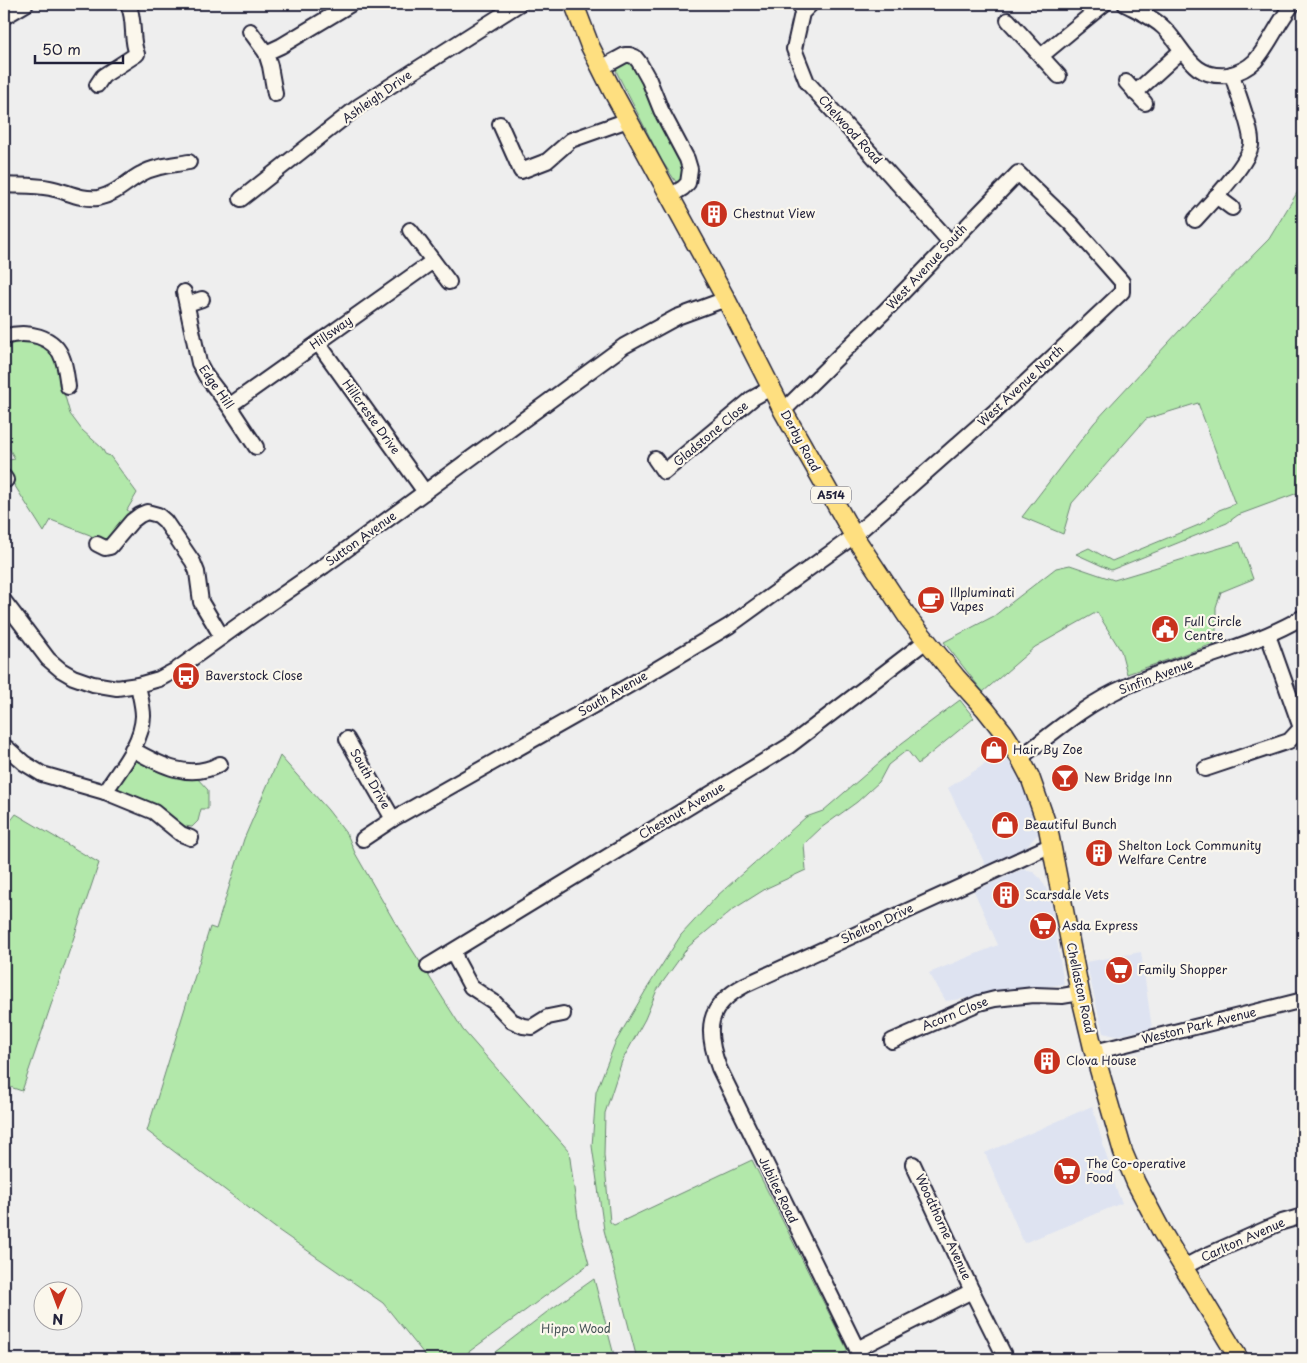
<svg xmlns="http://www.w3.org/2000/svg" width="1307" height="1363" viewBox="0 0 1307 1363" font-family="'Playpen Sans',sans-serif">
  <rect width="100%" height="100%" fill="#eee"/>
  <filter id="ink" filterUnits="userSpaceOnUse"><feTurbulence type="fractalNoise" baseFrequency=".02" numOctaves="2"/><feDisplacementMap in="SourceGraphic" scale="10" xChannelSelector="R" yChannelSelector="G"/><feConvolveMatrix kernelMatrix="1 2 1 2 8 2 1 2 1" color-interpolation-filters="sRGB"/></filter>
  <g filter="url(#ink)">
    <g fill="#dee3f1">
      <polygon points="1002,753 1011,764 1029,802 1040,832 1025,848 986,866 948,788"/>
      <polygon points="1023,869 1032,871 1040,878 1046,888 1051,904 1064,984 946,1001 929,973 998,945 974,891"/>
      <polygon points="1141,952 1152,1028 1116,1036 1103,1033 1086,962"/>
      <polygon points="1092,1106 1116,1189 1122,1203 1024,1243 985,1153"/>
    </g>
    <g fill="#b2e8aa" stroke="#6a8572">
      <polygon points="629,61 636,67 662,129 684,171 685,177 678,185 662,161 617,73 616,68 620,64"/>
      <polygon points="1303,183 1303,491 1238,515 1227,523 1111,570 1076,554 1089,548 1112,561 1201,524 1219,510 1235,504 1198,403 1146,419 1072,503 1063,534 1022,517 1094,423 1193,316 1269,239"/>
      <polygon points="28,339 47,347 54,357 70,414 82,430 102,448 105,454 110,456 137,493 127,510 135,515 112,541 99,542 90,535 51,520 44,532 8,475 9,460 15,459 4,439 4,343"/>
      <polygon points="1240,542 1253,579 1221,592 1216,607 1216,643 1127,674 1121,651 1097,612 1035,647 983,692 944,642 994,616 1056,568 1070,565 1114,580"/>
      <polygon points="960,700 974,718 918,764 907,750 888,765 879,782 857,802 821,828 804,844 806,870 767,888 732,910 688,947 657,990 645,1019 622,1061 605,1113 604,1155 610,1222 614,1225 752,1160 848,1351 832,1359 637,1359 604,1230 592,1146 596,1092 615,1043 646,990 681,935 717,896 806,817 823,811 902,743"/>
      <polygon points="280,756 328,810 348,836 355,853 394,921 463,1030 569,1151 579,1226 589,1264 459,1359 428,1359 383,1303 278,1230 147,1131 210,927 216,929 244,839"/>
      <polygon points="134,759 196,777 208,790 208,809 201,809 198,821 192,827 177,825 119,791 118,782"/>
      <polygon points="16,814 99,863 22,1091 4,1085 4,829"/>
      <polygon points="594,1279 615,1359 486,1359 547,1312"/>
    </g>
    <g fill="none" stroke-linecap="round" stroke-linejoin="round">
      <g stroke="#22223b" stroke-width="18">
        <g id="minor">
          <polyline points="811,4 802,13 794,49 807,82 950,242"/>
          <path d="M 1125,4 C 1138,11 1153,17 1164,28 C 1185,49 1191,79 1228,75 C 1237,73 1248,68 1255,61 C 1270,44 1278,22 1293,4"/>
          <polyline points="4,17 26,4"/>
          <polyline points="1008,20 1059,76"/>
          <polyline points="250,31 266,53 270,66 275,94"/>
          <polyline points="266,53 281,46 351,4"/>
          <polyline points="1041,56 1104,4"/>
          <polyline points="601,68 625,55 630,55 635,57 639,62 649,80 661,110 687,159 690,169 688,183 683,188 670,196"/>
          <polyline points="1126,82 1145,103"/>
          <path d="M 97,85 L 103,76 L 137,54 C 130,38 136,21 128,4"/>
          <polyline points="1135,93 1181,51"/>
          <polyline points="500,124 521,171 547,161 571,140 628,120"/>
          <path d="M 4,185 C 19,186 35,185 50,188 C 66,191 80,200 98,198 C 115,195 126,182 141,174 C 155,166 172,165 189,162"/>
          <polyline points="1216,196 1232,208"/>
          <polyline points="241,199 359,106 519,4"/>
          <path d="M 1195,220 C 1209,204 1248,165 1251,145 C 1253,131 1236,90 1232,74"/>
          <polyline points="410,230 449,282"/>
          <polyline points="184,292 199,363 206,376 229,406 256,447"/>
          <polyline points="187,304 202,299"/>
          <path d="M 4,337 C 26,330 55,335 63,360 C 66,369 67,379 68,387"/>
          <polyline points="318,343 425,492"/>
          <polyline points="229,406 433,261"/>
          <polyline points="655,459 664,472 753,398 771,388"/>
          <polyline points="4,477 6,480"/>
          <polyline points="97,544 105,548 110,547 132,521 140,515 147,512 158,515 165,521 193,562 197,572 201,602 222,637"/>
          <polyline points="4,601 48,659 61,670 73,677 93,684 117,688 138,685 159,679 176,670 247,619 324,566 624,346 677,317 726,299"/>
          <polyline points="1268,635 1301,728 1303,728"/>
          <path d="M 138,685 C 140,696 143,706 143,716 C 142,744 119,770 105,792 L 154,812 L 181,834 L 191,838"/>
          <polyline points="347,739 393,819"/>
          <polyline points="7,748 24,763 42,774 105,792"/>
          <path d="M 132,749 C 160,765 189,781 220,764"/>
          <path d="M 1020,758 C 1054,732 1087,703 1127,686 C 1185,660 1248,649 1303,617"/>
          <polyline points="1205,769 1289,741 1301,728"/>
          <polyline points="363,839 393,819 635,682 729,626 854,536 993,413 1122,292 1122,282 1071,224 1018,173 884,312 783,411"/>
          <polyline points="454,951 457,961 471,987 494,1002 512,1021 523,1026 532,1027 548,1017 563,1014"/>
          <polyline points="428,966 789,746 926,641"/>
          <polyline points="892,1041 979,1003 995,999 1034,995 1062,996 1080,993"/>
          <polyline points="1094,1052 1303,1000"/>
          <polyline points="913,1164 972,1291 1006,1359"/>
          <polyline points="1184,1267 1203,1257 1282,1222 1303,1216"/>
          <polyline points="857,1349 972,1291"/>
          <path d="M 862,1359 L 719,1068 C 705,1030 706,1006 745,985 L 1045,848 L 1052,846"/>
        </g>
      </g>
      <g stroke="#22223b" stroke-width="21">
        <polyline id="major" points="574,4 590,46 613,92 726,299 783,411 854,536 909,619 956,677 985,709 1004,733 1020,758 1030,777 1048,828 1080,993 1094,1052 1123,1152 1136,1183 1162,1232 1239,1359"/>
      </g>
      <use href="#minor" stroke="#fbf7ec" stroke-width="14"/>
      <use href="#major" stroke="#fedf80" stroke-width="18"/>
    </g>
  </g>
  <defs>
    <g id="building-disc" transform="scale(1.4375)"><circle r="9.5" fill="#c8321e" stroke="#fbf7ec"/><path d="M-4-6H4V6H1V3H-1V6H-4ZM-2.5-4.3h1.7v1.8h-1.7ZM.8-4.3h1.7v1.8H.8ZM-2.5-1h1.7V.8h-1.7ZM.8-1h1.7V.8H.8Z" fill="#fff"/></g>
    <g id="cafe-disc" transform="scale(1.4375)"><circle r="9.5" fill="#c8321e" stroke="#fbf7ec"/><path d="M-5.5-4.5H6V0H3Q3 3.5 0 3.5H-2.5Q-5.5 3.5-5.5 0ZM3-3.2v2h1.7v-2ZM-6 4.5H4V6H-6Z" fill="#fff"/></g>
    <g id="civic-disc" transform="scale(1.4375)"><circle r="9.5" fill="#c8321e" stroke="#fbf7ec"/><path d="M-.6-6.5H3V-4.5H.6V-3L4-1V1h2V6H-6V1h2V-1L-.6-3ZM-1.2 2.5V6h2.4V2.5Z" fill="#fff"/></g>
    <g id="bus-disc" transform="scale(1.4375)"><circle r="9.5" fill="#c8321e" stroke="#fbf7ec"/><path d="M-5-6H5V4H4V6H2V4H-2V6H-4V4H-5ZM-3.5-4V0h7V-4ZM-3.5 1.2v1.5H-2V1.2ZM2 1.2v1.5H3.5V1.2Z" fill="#fff"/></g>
    <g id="shop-disc" transform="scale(1.4375)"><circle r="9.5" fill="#c8321e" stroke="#fbf7ec"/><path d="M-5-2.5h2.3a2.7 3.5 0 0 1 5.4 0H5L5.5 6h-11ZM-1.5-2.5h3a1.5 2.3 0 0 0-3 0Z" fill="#fff"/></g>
    <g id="bar-disc" transform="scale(1.4375)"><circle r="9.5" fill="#c8321e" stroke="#fbf7ec"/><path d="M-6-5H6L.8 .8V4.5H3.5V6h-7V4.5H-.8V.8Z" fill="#fff"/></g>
    <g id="supermarket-disc" transform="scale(1.4375)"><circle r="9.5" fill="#c8321e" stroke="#fbf7ec"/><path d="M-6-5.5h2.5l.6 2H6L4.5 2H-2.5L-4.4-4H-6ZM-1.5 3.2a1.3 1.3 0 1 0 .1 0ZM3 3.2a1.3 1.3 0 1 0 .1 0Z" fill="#fff"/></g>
  </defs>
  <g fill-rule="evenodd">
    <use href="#building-disc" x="714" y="214"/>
    <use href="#cafe-disc" x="931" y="600"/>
    <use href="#civic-disc" x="1165" y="629"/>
    <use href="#bus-disc" x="186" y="676"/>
    <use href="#shop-disc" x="994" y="750"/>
    <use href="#bar-disc" x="1065" y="778"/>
    <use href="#shop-disc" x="1005" y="825"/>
    <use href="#building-disc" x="1099" y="853"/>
    <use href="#building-disc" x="1006" y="895"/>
    <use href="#supermarket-disc" x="1043" y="926"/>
    <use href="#supermarket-disc" x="1119" y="970"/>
    <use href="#building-disc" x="1047" y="1061"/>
    <use href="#supermarket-disc" x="1067" y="1171"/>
  </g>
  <g text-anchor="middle" stroke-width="4.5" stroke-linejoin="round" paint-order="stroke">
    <rect fill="#fbf7ec" stroke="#636270" stroke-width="1" x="811" y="486.5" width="40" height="17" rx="4"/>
    <g font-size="11" font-weight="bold" fill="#22223b">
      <text x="831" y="499">A514</text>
    </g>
    <g font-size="12" fill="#22223b" stroke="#fbf7ec">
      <text transform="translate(377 97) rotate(-35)" y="4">Ashleigh Drive</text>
      <text transform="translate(850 130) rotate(48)" y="4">Chelwood Road</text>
      <text transform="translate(927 267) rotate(-47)" y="4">West Avenue South</text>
      <text transform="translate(331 333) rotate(-35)" y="4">Hillsway</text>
      <text transform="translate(1021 386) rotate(-43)" y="4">West Avenue North</text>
      <text transform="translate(216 387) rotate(55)" y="4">Edge Hill</text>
      <text transform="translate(371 417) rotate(54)" y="4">Hillcreste Drive</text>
      <text transform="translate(711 434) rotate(-40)" y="4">Gladstone Close</text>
      <text transform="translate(800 441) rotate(61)" y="4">Derby Road</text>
      <text transform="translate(361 539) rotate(-36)" y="4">Sutton Avenue</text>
      <text transform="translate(1156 677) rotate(-21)" y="4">Sinfin Avenue</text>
      <text transform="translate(613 694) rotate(-30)" y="4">South Avenue</text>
      <text transform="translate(370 779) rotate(60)" y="4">South Drive</text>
      <text transform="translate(682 811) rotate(-31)" y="4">Chestnut Avenue</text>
      <text transform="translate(877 924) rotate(-25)" y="4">Shelton Drive</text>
      <text transform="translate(1080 988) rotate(78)" y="4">Chellaston Road</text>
      <text transform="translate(955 1014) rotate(-22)" y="4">Acorn Close</text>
      <text transform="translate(1199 1026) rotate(-14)" y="4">Weston Park Avenue</text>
      <text transform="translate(778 1190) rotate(64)" y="4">Jubilee Road</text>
      <text transform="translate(943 1227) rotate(65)" y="4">Woodthorne Avenue</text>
      <text transform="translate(1243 1240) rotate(-24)" y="4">Carlton Avenue</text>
    </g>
    <g font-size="12" fill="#22223b" stroke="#fbf7ec" text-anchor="start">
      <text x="733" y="218">Chestnut View</text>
      <text x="950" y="597">Illpluminati<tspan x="950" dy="14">Vapes</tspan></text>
      <text x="1184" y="626">Full Circle<tspan x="1184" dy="14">Centre</tspan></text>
      <text x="205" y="680">Baverstock Close</text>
      <text x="1013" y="754">Hair By Zoe</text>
      <text x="1084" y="782">New Bridge Inn</text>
      <text x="1024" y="829">Beautiful Bunch</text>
      <text x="1118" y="850">Shelton Lock Community<tspan x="1118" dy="14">Welfare Centre</tspan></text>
      <text x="1025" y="899">Scarsdale Vets</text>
      <text x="1062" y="930">Asda Express</text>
      <text x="1138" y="974">Family Shopper</text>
      <text x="1066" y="1065">Clova House</text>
      <text x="1086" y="1168">The Co-operative<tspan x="1086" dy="14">Food</tspan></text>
    </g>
    <g font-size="12" fill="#465457" stroke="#fbf7ec">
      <text x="576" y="1333">Hippo Wood</text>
    </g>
  </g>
  <rect width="1307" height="1363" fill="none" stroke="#fbf7ec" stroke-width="20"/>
  <rect x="10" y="10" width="1287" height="1343" fill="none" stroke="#22223b" stroke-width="2" filter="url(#ink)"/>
  <g transform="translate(58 1306) rotate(181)"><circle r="24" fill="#fbf7ec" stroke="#a4a2a5"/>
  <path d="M0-4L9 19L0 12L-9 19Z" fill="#c8321e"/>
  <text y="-8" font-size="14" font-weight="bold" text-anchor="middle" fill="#22223b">N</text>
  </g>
  <path d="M35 55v8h88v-8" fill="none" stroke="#22223b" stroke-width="2.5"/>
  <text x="42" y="55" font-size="15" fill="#22223b" stroke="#fbf7ec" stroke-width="4" paint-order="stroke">50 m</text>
</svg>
